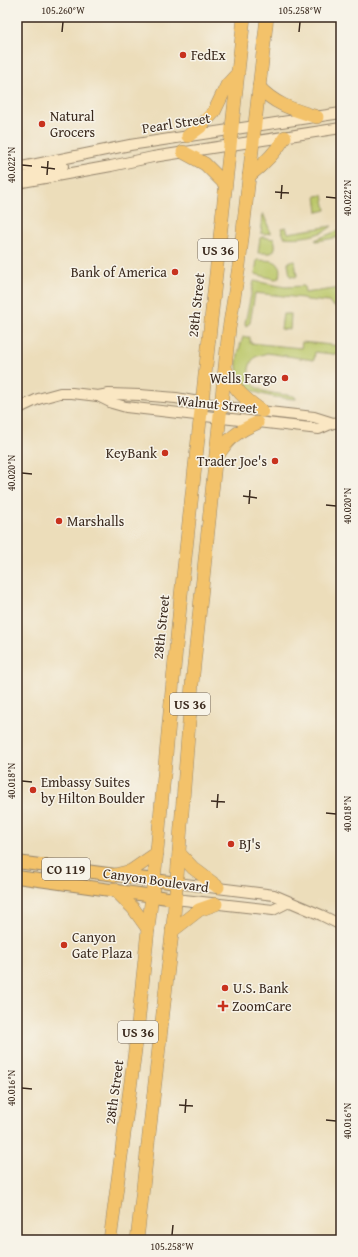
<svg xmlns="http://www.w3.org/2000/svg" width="358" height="1257" viewBox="0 0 358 1257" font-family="'Gentium Book Plus',serif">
  <rect width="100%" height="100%" fill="#f7f3e8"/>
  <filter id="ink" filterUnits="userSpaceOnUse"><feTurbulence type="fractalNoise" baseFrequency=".025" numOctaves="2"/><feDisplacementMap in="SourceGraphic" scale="8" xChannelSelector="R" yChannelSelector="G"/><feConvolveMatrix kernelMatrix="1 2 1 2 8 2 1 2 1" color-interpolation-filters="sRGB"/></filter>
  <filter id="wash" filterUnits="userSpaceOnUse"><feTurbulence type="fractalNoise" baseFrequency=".012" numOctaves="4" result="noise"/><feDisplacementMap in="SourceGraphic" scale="16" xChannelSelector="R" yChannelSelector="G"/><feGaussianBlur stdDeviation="0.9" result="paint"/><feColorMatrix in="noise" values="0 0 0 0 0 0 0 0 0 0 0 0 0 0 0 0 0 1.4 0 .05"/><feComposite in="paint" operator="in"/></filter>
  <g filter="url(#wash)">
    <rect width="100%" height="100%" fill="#ecddba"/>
    <g fill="#bbc769" stroke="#7b7844">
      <polygon points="323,195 326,210 318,212 316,196"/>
      <polygon points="263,213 270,231 270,233 264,234 261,233"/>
      <path d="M 332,226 C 322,236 297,239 284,237 L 281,228 L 286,227 L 288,233 Z"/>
      <polygon points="337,231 341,231 341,237 316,241 315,240"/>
      <path d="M 263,237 L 274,239 C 276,245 276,250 271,253 L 258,253 L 260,238 Z"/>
      <path d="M 257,260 C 271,261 283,258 279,278 L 275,279 L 255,274 Z"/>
      <polygon points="292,260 295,261 297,276 295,277 290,276 288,263"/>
      <polygon points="254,281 285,287 304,286 305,293 341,288 341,308 331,305 329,302 307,300 303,298 255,293 250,323 246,326 245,323"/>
      <polygon points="283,314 291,314 290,330 281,329"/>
      <path d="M 243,337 L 250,337 L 250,343 L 301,348 L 302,342 L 341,346 L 341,355 L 315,352 L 314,360 L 267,353 L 255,357 C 250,363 247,370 250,378 C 255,395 279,393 294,396 L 296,398 L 296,399 C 279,398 246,396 239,376 C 234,364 239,349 243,337 Z"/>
    </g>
  </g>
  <g filter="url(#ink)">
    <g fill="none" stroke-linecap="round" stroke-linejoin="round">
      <g stroke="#94846c" stroke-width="12">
        <g id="secondary">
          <polyline points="17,168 130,145 341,113"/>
          <polyline points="24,177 63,166"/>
          <polyline points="17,183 111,166 153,157 341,128"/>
          <polyline points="98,396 112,403 126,407 319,429 333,423 341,422"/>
          <polyline points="17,409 38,399 60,393 72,393 98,396 109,394 140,395 176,398 233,408 314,417 333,423"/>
          <polyline points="177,883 274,895 321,915 341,925"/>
          <polyline points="175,899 273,910 289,902"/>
        </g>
      </g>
      <g stroke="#94846c" stroke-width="14">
        <g id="primary">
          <polyline points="17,862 177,883"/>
          <polyline points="17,877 175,899"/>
        </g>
      </g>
      <g stroke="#94846c" stroke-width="14">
        <g id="highway">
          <path d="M 259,87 C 275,105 295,110 317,117"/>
          <polyline points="188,136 200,127 214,112 227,85 238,73"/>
          <polyline points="183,152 205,164 225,184"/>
          <path d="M 249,176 C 263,165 276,152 285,137"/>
          <path d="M 226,370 C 234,390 245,399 262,411"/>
          <path d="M 217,457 C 228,438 238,431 257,423"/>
          <polyline points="179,853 193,868 218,887"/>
          <polyline points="115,875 131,871 157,853"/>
          <polyline points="114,889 133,908 148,929"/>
          <polyline points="172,931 199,910 216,904"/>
          <polyline points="110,1240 136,1043 148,929 156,861 181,595 244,17"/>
          <polyline points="137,1240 174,916 192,684 229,329 239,266 267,17"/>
        </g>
      </g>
      <use href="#secondary" stroke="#fae7c3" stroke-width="10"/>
      <use href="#primary" stroke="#f3c26a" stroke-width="12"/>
      <use href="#highway" stroke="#f3c26a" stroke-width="13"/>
    </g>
  </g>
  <path fill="none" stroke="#3b2a1e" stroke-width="1.5" d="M 62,32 L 63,22M 299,32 L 300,22M 22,165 L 32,166M 41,167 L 55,169M 47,175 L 48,161M 275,192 L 289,193M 326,197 L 336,198M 281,199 L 282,185M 22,473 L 32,474M 243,496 L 257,498M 249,504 L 250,490M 326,505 L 336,506M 22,781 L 32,782M 211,801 L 225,802M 217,808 L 218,794M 326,813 L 336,814M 22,1088 L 32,1089M 179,1105 L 193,1106M 185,1113 L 186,1099M 326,1120 L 336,1121M 172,1235 L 173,1225"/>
  <g fill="#c8321e" stroke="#f7f3e8" stroke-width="1.5">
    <circle cx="183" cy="55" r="4"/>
    <circle cx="42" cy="124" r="4"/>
    <circle cx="175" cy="272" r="4"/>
    <circle cx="285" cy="378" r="4"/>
    <circle cx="165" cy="453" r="4"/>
    <circle cx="275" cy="461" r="4"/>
    <circle cx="59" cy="521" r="4"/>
    <circle cx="33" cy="790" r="4"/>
    <circle cx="231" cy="844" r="4"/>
    <circle cx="64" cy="945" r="4"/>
    <circle cx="225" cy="988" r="4"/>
    <path d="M221 1000h4v4h4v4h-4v4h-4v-4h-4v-4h4z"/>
  </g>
  <g text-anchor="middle" stroke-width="3" stroke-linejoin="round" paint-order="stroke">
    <g fill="#f7f3e8" stroke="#73665b" stroke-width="1">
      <rect x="198" y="239" width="40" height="22" rx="3"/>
      <rect x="170" y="693" width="40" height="22" rx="3"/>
      <rect x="42" y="858" width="48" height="22" rx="3"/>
      <rect x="118" y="1021" width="40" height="22" rx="3"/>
    </g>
    <g font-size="13" font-weight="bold" fill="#3b2a1e">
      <text x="218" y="255">US 36</text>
      <text x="190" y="709">US 36</text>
      <text x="66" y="874">CO 119</text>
      <text x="138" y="1037">US 36</text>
    </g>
    <g font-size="14" fill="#3b2a1e" stroke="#f7f3e8" text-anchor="start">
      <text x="191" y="60">FedEx</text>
      <text x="50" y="121">Natural<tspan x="50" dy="16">Grocers</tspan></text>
      <text x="167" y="277" text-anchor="end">Bank of America</text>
      <text x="277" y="383" text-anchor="end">Wells Fargo</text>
      <text x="157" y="458" text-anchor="end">KeyBank</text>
      <text x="267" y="466" text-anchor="end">Trader Joe's</text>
      <text x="67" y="526">Marshalls</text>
      <text x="41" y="787">Embassy Suites<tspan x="41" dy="16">by Hilton Boulder</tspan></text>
      <text x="239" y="849">BJ's</text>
      <text x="72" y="942">Canyon<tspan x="72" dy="16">Gate Plaza</tspan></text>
      <text x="233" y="993">U.S. Bank</text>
      <text x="232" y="1011">ZoomCare</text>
    </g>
    <g font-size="14" fill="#3b2a1e" stroke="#f7f3e8">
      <text transform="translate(176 123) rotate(-9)" y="5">Pearl Street</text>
      <text transform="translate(196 305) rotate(-84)" y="5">28th Street</text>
      <text transform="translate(217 404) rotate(6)" y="5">Walnut Street</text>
      <text transform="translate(161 627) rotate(-84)" y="5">28th Street</text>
      <text transform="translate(156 880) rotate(8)" y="5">Canyon Boulevard</text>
      <text transform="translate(114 1092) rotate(-82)" y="5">28th Street</text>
    </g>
  </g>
  <rect width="358" height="1257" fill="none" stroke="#f7f3e8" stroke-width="44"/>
  <rect x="22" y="22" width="314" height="1213" fill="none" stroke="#3b2a1e" stroke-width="1.5"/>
  <g font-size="10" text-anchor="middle" fill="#3b2a1e">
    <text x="63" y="14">105.260°W</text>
    <text x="300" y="14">105.258°W</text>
    <text transform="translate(11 165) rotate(-90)" y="4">40.022°N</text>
    <text transform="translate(347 198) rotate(-90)" y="4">40.022°N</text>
    <text transform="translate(11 473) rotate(-90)" y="4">40.020°N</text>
    <text transform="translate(347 506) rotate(-90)" y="4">40.020°N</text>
    <text transform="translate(11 781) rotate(-90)" y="4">40.018°N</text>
    <text transform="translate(347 814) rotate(-90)" y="4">40.018°N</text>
    <text transform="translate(11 1088) rotate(-90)" y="4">40.016°N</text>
    <text transform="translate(347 1121) rotate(-90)" y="4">40.016°N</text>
    <text x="172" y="1250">105.258°W</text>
  </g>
</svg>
